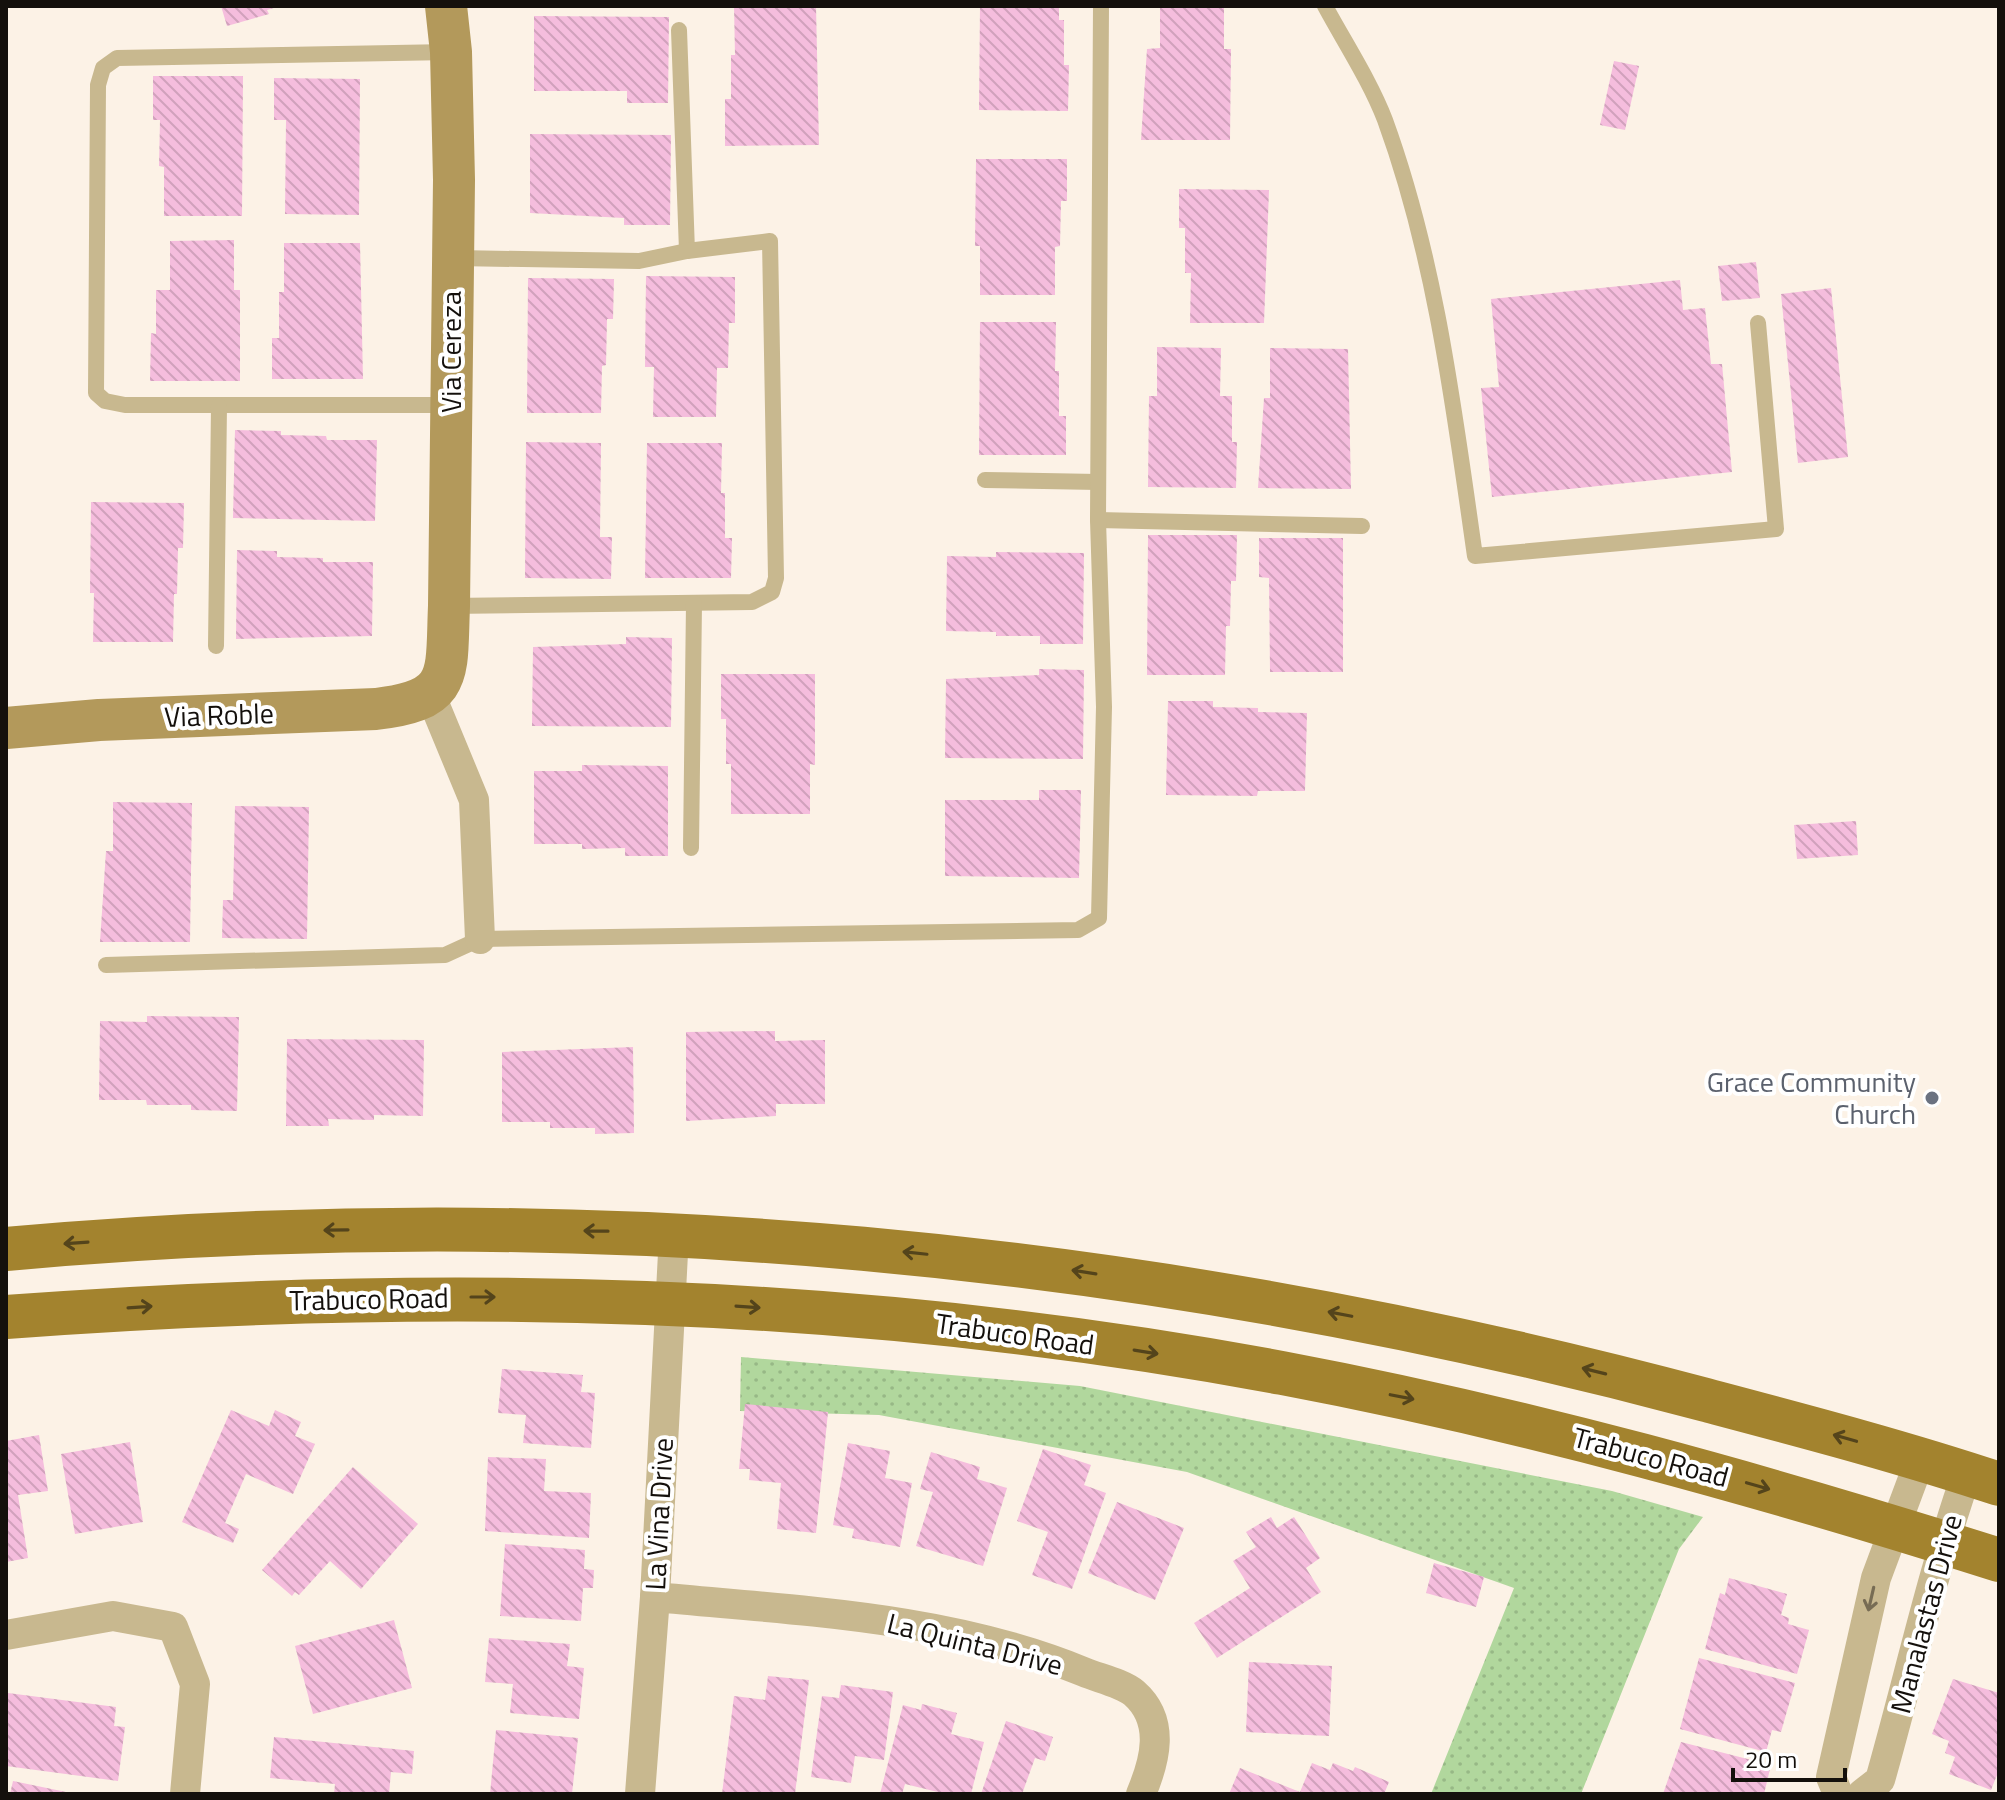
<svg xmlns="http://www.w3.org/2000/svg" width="2005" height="1800" viewBox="0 0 2005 1800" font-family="'Titillium Web',sans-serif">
  <defs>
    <pattern id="green-dots" width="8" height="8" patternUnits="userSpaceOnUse" patternTransform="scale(2)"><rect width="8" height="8" fill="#b1d79d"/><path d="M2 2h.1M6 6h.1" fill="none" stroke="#97b886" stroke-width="1.8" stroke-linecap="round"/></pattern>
    <pattern id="building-back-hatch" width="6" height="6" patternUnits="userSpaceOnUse" patternTransform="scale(2)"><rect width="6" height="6" fill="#f5bddd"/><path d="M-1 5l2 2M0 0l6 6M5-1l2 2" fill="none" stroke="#d1a1bc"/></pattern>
  </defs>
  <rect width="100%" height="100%" fill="#fcf2e6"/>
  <polygon fill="url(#green-dots)" points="741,1357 1080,1386 1612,1491 1703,1517 1679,1549 1581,1794 1431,1794 1514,1588 1187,1472 879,1415 740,1411"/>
  <g fill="url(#building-back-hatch)">
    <polygon points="221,6 277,6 277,7 267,10 269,14 227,26"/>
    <polygon points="734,6 816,6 819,145 725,146 725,99 731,99 731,55 735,55"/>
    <polygon points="980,6 1059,6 1059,20 1064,20 1064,65 1069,65 1068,111 979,110"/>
    <polygon points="1160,6 1224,6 1224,49 1231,49 1230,140 1141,140 1147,49 1160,48"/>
    <polygon points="534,16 669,17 668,103 627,103 627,91 534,91"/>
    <polygon points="1614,61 1639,66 1625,130 1600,125"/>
    <polygon points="153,76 243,76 242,216 164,216 164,167 159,166 160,120 153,120"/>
    <polygon points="274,78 360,79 359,215 285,214 286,120 274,120"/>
    <polygon points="530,134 671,135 670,225 624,225 624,218 530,213"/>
    <polygon points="976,159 1067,159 1067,201 1061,201 1060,246 1055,247 1055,295 980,295 980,246 975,246"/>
    <polygon points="1179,189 1269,190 1264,323 1190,323 1191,273 1185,273 1185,228 1179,228"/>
    <polygon points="234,240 234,290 240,290 240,381 150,381 151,333 156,334 156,290 170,290 170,241"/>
    <polygon points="284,243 360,243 363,379 272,379 272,338 279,338 279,292 284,292"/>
    <polygon points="1756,262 1760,298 1722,301 1718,266"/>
    <polygon points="646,276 735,277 735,323 729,323 728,368 717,368 716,417 653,417 654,367 645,367"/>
    <polygon points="528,278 614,279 613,319 607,319 606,365 602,366 601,413 527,413"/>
    <polygon points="1680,280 1683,310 1705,308 1711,364 1722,364 1732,472 1492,497 1481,388 1499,387 1491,299"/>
    <polygon points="1831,288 1848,457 1798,463 1781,294"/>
    <polygon points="980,322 1056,322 1055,371 1059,371 1059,416 1066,416 1066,455 979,455"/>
    <polygon points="1157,347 1221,348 1220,396 1232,396 1232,442 1237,442 1236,488 1148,487 1149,396 1157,396"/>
    <polygon points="1270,348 1348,349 1351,489 1258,488 1264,398 1270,398"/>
    <polygon points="235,430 281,431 281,435 326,436 327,440 377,440 375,521 233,518"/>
    <polygon points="526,442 601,443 600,537 612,537 611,579 525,578"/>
    <polygon points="647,443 722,443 721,493 725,493 725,538 732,538 731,578 645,578"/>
    <polygon points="91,502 184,503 183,548 178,548 177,594 174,594 173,642 93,642 94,593 90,593"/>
    <polygon points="1148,535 1237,535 1236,581 1231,581 1230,626 1226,626 1225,675 1147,675"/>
    <polygon points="1259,538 1343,538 1343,672 1270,672 1269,578 1259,577"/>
    <polygon points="237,550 277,551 277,557 323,558 323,562 373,562 372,636 236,639"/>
    <polygon points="996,552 1084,553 1083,644 1040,644 1040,636 996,636 996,632 946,631 947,556 996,557"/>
    <polygon points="626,637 672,638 671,727 532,726 533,647 626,644"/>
    <polygon points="1039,669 1084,670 1083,759 945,758 946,679 1039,675"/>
    <polygon points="721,674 815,674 815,765 810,764 810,814 731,814 731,764 726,764 726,719 721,719"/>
    <polygon points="1168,701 1213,701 1213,707 1258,708 1258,712 1307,713 1305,791 1258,791 1257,796 1166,795"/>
    <polygon points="582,765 668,766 668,856 625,856 625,848 582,849 582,844 534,844 534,771 582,771"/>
    <polygon points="1039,790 1081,790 1079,878 945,876 945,800 1039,800"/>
    <polygon points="113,802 192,803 190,942 100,942 106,851 113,851"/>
    <polygon points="235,806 309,807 307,939 222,938 223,900 233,900"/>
    <polygon points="1856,821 1858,855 1797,859 1794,825"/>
    <polygon points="147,1016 239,1017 237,1111 191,1110 191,1105 147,1105 146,1100 99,1100 100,1021 147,1022"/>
    <polygon points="775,1031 775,1041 825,1040 825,1104 776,1104 776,1116 686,1121 686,1032"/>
    <polygon points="287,1039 424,1040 423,1116 374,1115 374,1120 328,1119 329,1126 286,1126"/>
    <polygon points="633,1047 634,1133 595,1134 595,1128 550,1128 550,1122 502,1122 502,1052"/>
    <polygon points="502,1369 583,1375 581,1392 595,1393 591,1448 523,1443 526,1415 498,1413"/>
    <polygon points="745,1404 828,1412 816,1533 777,1529 781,1483 749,1480 750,1469 739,1469"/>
    <polygon points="231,1410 269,1426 275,1410 301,1422 295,1436 315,1444 293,1494 246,1474 225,1523 239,1529 233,1543 182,1522"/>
    <polygon points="39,1435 48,1491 18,1495 28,1558 6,1562 6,1441"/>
    <polygon points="130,1442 143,1522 75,1534 61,1454"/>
    <polygon points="848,1443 890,1451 885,1478 912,1483 900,1547 852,1538 854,1529 833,1525"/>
    <polygon points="1043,1449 1091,1465 1084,1485 1106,1493 1072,1589 1032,1575 1048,1532 1017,1521"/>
    <polygon points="931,1452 980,1467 977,1479 1007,1488 983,1566 916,1546 933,1492 920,1489"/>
    <polygon points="488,1457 546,1459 544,1491 591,1493 589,1538 485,1531"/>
    <polygon points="353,1467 418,1524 361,1589 330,1561 299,1595 295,1592 292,1596 262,1570"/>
    <polygon points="1117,1502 1184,1528 1155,1600 1088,1573"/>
    <polygon points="1271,1517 1277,1528 1294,1517 1320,1558 1306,1568 1321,1592 1217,1658 1194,1623 1250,1588 1233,1561 1256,1547 1246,1532"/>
    <polygon points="505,1544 585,1550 584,1569 594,1570 593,1588 583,1588 581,1621 500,1616"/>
    <polygon points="1434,1563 1484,1577 1476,1607 1426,1593"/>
    <polygon points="1729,1578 1787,1594 1781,1615 1789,1618 1788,1624 1809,1630 1797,1674 1705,1649 1720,1593 1725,1595"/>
    <polygon points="394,1620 412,1688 313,1714 295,1646"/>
    <polygon points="489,1638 570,1644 567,1666 584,1668 579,1719 510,1713 513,1684 485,1682"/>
    <polygon points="1699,1658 1795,1683 1781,1732 1772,1730 1766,1752 1680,1729"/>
    <polygon points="1249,1662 1332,1666 1329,1736 1246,1732"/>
    <polygon points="768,1676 809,1680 795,1794 722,1794 734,1696 765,1700"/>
    <polygon points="1953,1679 1999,1693 1999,1770 1991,1790 1949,1774 1955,1757 1945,1753 1949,1741 1932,1734"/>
    <polygon points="841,1685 893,1692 884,1760 855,1756 851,1783 811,1777 822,1696 839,1698"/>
    <polygon points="8,1693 116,1707 114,1726 125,1727 118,1781 6,1766"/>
    <polygon points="922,1704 957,1713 951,1734 984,1742 971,1794 946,1794 905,1784 902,1794 880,1794 903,1705 921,1710"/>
    <polygon points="1006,1721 1053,1737 1045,1761 1035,1758 1022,1794 981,1794"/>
    <polygon points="496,1730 578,1738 572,1794 490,1794"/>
    <polygon points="274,1737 414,1751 412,1774 391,1772 389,1794 334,1794 335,1784 270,1778"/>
    <polygon points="1681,1742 1771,1765 1764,1794 1663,1794"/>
    <polygon points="1312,1763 1330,1770 1333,1763 1353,1771 1355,1767 1389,1782 1384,1794 1229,1794 1240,1768 1300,1792"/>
    <polygon points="13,1781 71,1793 70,1794 10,1794"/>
  </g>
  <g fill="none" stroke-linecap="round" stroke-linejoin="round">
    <g stroke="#c8b88f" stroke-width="16">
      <path d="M 1325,6 C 1345,43 1370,81 1385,120 C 1436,260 1454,410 1475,556 L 1776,529 L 1758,323"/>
      <polyline points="679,30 687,251"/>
      <polyline points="449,405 125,405 105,401 96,393 98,85 103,68 117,58 450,52"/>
      <polyline points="985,480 1098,482"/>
      <polyline points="1098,520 1362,526"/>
      <polyline points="449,606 752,602 772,592 776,578 770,241 687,251 639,261 456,258"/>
      <polyline points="216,646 219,406"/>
      <polyline points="691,848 694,603"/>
      <polyline points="106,965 445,955 480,939 1078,930 1099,918 1104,707 1098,520 1101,6"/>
    </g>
    <g stroke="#c8b88f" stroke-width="30">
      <polyline points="431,696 474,800 480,939"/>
      <path d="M 655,1597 C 799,1611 948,1616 1084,1672 C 1098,1678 1122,1683 1134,1693 C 1166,1721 1155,1761 1141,1794"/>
      <polyline points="6,1635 113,1616 173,1627 195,1684 185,1794"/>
      <polyline points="640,1794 655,1597 674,1234"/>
      <polyline points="1838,1794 1831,1777 1876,1578 1920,1460"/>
      <path d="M 1862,1794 L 1880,1780 C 1909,1678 1932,1573 1967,1473"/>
    </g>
    <path stroke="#b3995b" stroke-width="42" d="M 6,728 L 99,720 L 376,709 C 455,700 446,675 449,606 L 454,180 L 451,52 L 446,6"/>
    <g stroke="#a3832e" stroke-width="44">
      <path d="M 6,1249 C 585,1197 1146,1250 1706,1400 C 1804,1426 1903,1452 1999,1484"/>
      <path d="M 6,1317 C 437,1285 856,1293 1282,1373 C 1526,1419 1762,1485 1999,1560"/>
    </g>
  </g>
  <defs><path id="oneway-shaft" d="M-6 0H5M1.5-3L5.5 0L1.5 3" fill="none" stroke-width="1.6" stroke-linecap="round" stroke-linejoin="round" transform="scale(2)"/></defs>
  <g stroke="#54441b">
    <use href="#oneway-shaft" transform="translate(336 1230) rotate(179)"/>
    <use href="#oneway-shaft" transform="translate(596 1231) rotate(-179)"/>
    <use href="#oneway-shaft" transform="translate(76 1243) rotate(176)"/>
    <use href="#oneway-shaft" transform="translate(915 1253) rotate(-174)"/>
    <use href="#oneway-shaft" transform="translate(1084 1272) rotate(-171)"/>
    <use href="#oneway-shaft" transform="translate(483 1297)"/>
    <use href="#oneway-shaft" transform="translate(140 1307) rotate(-4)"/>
    <use href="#oneway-shaft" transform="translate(748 1307) rotate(4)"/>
    <use href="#oneway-shaft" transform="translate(1340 1314) rotate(-169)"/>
    <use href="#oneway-shaft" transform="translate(1146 1352) rotate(9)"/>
    <use href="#oneway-shaft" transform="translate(1594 1371) rotate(-166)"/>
    <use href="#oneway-shaft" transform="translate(1402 1397) rotate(11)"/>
    <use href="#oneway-shaft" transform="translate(1845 1438) rotate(-164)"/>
    <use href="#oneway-shaft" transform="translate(1758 1486) rotate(16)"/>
  </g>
  <use stroke="#776c54" href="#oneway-shaft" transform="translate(1871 1599) rotate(103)"/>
  <circle fill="#6b7280" stroke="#fff" stroke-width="3" cx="1932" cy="1098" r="8"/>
  <g text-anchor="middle" stroke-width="8" stroke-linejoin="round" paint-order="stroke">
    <g font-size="28" fill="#14100c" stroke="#fff">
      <text transform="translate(451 352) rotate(-90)" y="10">Via Cereza</text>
      <text transform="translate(219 715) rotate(-2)" y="10">Via Roble</text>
      <text transform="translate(369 1299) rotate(-1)" y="10">Trabuco Road</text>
      <text transform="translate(1015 1334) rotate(8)" y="10">Trabuco Road</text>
      <text transform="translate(1651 1457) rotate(15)" y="10">Trabuco Road</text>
      <text transform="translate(659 1514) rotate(-87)" y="10">La Vina Drive</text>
      <text transform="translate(1926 1614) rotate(-75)" y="10">Manalastas Drive</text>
      <text transform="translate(975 1644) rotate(14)" y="10">La Quinta Drive</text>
    </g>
    <g font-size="28" fill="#5b616d" stroke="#fff" text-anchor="end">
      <text x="1916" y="1092">Grace Community<tspan x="1916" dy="32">Church</tspan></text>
    </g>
  </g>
  <rect width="2005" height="1800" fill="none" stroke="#14100c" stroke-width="16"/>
  <path d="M1733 1768v12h112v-12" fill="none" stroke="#14100c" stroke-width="4"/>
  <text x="1745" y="1768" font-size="24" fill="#14100c" stroke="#ffffff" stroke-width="6" paint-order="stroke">20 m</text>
</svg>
